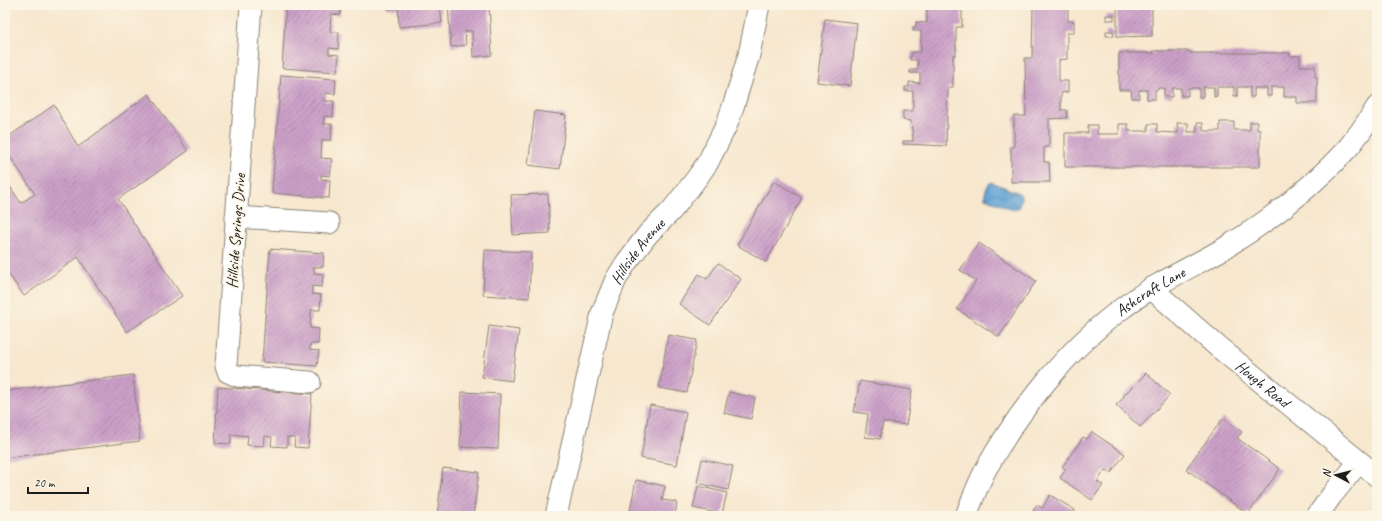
<svg xmlns="http://www.w3.org/2000/svg" width="1382" height="521" viewBox="0 0 1382 521" font-family="Caveat,sans-serif">
  <defs>
    <pattern id="water-waves" width="16" height="10" patternUnits="userSpaceOnUse"><rect width="16" height="10" fill="#60a2d4"/><path d="M0 5q4-4 8 0t8 0" fill="none" stroke="#4e83ab"/></pattern>
    <pattern id="building-hatch" width="6" height="6" patternUnits="userSpaceOnUse"><rect width="6" height="6" fill="#cca0c9"/><path d="M-1 1l2-2M0 6l6-6M5 7l2-2" fill="none" stroke="#a582a2"/></pattern>
  </defs>
  <rect width="100%" height="100%" fill="#fcf5e5"/>
  <filter id="ink" filterUnits="userSpaceOnUse"><feTurbulence type="fractalNoise" baseFrequency=".025" numOctaves="2"/><feDisplacementMap in="SourceGraphic" scale="8" xChannelSelector="R" yChannelSelector="G"/><feConvolveMatrix kernelMatrix="1 2 1 2 8 2 1 2 1" color-interpolation-filters="sRGB"/></filter>
  <filter id="wash" filterUnits="userSpaceOnUse"><feTurbulence type="fractalNoise" baseFrequency=".012" numOctaves="4" result="noise"/><feDisplacementMap in="SourceGraphic" scale="16" xChannelSelector="R" yChannelSelector="G"/><feGaussianBlur stdDeviation="0.9" result="paint"/><feColorMatrix in="noise" values="0 0 0 0 0 0 0 0 0 0 0 0 0 0 0 0 0 1.4 0 .05"/><feComposite in="paint" operator="in"/></filter>
  <g filter="url(#wash)">
    <rect width="100%" height="100%" fill="#f7e7ce"/>
    <path fill="url(#water-waves)" stroke="#3e5f78" d="M 991,182 L 1019,193 C 1024,197 1020,203 1018,208 L 1013,210 L 985,198 C 984,193 987,185 991,182 Z"/>
    <g id="blocks">
      <g fill="url(#building-hatch)">
        <polygon points="286,5 341,5 340,15 331,14 330,32 339,32 338,49 329,48 329,54 339,55 337,72 282,68"/>
        <polygon points="387,5 440,5 442,23 399,27 398,8 387,9"/>
        <polygon points="448,5 489,5 492,55 473,57 472,31 465,31 466,45 451,47"/>
        <polygon points="927,5 962,5 962,27 956,27 956,55 953,55 953,87 948,87 946,146 903,144 903,141 913,141 913,131 912,131 911,121 903,120 903,111 913,111 913,91 905,91 905,87 909,87 909,82 920,83 920,73 910,73 910,70 917,70 918,60 910,60 912,52 921,52 921,31 913,31 913,27 916,27 916,22 927,23"/>
        <polygon points="1033,5 1068,5 1068,21 1074,21 1074,33 1067,33 1067,59 1059,60 1059,81 1068,81 1068,92 1061,93 1061,110 1067,110 1067,118 1049,119 1049,147 1044,147 1044,162 1049,162 1050,182 1011,182 1011,147 1014,146 1014,116 1026,116 1025,58 1032,58"/>
        <polygon points="1117,5 1152,5 1152,36 1117,37"/>
        <rect x="1106" y="15" width="8" height="5"/>
        <polygon points="825,19 857,23 850,86 817,82"/>
        <polygon points="1106,31 1113,31 1114,36 1106,36"/>
        <polygon points="1153,51 1190,51 1190,53 1290,53 1290,56 1300,56 1300,66 1315,66 1315,77 1317,77 1317,103 1297,103 1297,97 1284,97 1284,87 1271,87 1271,96 1267,96 1267,88 1254,88 1254,97 1250,97 1250,87 1237,87 1237,96 1234,96 1234,87 1217,87 1217,96 1214,97 1214,87 1203,87 1203,97 1199,97 1199,88 1188,88 1188,96 1181,96 1181,88 1172,88 1172,97 1164,97 1164,88 1158,88 1158,90 1155,90 1155,99 1147,99 1147,90 1139,90 1139,98 1132,98 1131,90 1119,90 1119,53 1154,53"/>
        <polygon points="281,75 336,79 335,94 326,93 325,101 334,101 333,117 324,116 323,124 332,124 331,140 322,140 321,158 332,159 330,176 321,175 321,179 330,180 329,198 272,193"/>
        <polygon points="149,94 188,151 118,199 182,296 127,332 78,257 24,296 5,269 5,179 21,203 35,194 5,149 5,139 54,105 78,147"/>
        <polygon points="535,111 566,115 560,169 528,165"/>
        <polygon points="1220,122 1234,122 1234,130 1250,130 1250,122 1257,122 1257,130 1260,130 1260,167 1065,167 1065,133 1088,133 1088,125 1097,125 1097,134 1119,134 1119,124 1128,124 1128,131 1148,131 1148,124 1157,124 1157,132 1174,133 1178,133 1177,123 1188,123 1188,132 1197,132 1197,123 1203,123 1203,131 1220,131"/>
        <polygon points="774,181 802,198 766,262 737,245"/>
        <polygon points="548,194 550,233 513,235 511,195"/>
        <polygon points="979,243 1036,281 999,337 957,309 976,281 960,270"/>
        <polygon points="270,249 324,253 323,267 314,267 314,273 323,274 322,287 312,286 312,294 321,295 320,310 311,310 310,328 319,329 318,344 310,344 310,350 319,351 317,366 262,362"/>
        <polygon points="485,250 531,252 529,298 483,295"/>
        <polygon points="718,263 741,279 710,325 679,304 699,274 707,279"/>
        <polygon points="489,326 519,330 512,381 482,377"/>
        <polygon points="668,335 697,340 687,393 659,388"/>
        <polygon points="1146,373 1170,395 1140,427 1116,405 1124,397 1123,396"/>
        <polygon points="133,375 140,441 5,458 5,391"/>
        <polygon points="860,381 912,390 906,425 883,422 880,439 865,437 868,414 854,412"/>
        <polygon points="218,387 312,394 308,448 294,447 295,438 287,437 287,447 271,446 272,437 265,436 264,446 247,445 248,436 231,434 231,444 215,443"/>
        <polygon points="462,392 500,394 498,449 460,447"/>
        <polygon points="729,392 755,398 751,419 724,413"/>
        <polygon points="650,405 686,412 677,465 641,458"/>
        <polygon points="1223,418 1242,432 1237,438 1280,469 1248,514 1186,469"/>
        <polygon points="1092,432 1125,454 1111,473 1105,470 1097,482 1103,485 1092,500 1060,478 1066,469 1062,467 1083,437 1087,439"/>
        <polygon points="702,459 733,466 728,490 697,483"/>
        <polygon points="443,468 479,472 473,516 437,515"/>
        <polygon points="636,480 665,486 662,500 677,502 675,516 629,516"/>
        <polygon points="698,486 727,493 722,514 693,508"/>
        <polygon points="1050,495 1075,510 1072,516 1030,516 1037,505 1042,508"/>
      </g>
    </g>
  </g>
  <g filter="url(#ink)">
    <use href="#blocks" fill-opacity="0" stroke="#8a8275" stroke-width="1"/>
    <g fill="none" stroke-linecap="round" stroke-linejoin="round">
      <g stroke="#8a8275" stroke-width="23">
        <g id="street">
          <polyline points="251,5 226,366 228,372 237,376 310,382"/>
          <polyline points="236,217 329,223"/>
          <path id="s1" d="M 1151,288 L 1217,346 L 1377,476"/>
          <path id="s2" d="M 556,516 L 602,313 L 616,279 L 626,263 L 648,234 L 672,210 L 697,178 L 708,162 L 726,126 L 733,107 L 749,55 L 759,5"/>
          <path id="s3" d="M 966,516 C 972,500 978,484 986,469 C 1019,410 1069,347 1124,307 C 1154,284 1190,268 1223,249 C 1268,222 1311,188 1347,149 C 1358,136 1368,121 1377,107"/>
          <polyline points="1317,516 1332,495 1359,462"/>
        </g>
      </g>
      <use href="#street" stroke="#fff" stroke-width="21"/>
    </g>
  </g>
  <g text-anchor="middle" stroke-width="3" stroke-linejoin="round" paint-order="stroke">
    <g font-size="16" fill="#1c1c1c" stroke="#fcf5e5">
      <text transform="translate(235 231) rotate(-86)" y="6">Hillside Springs Drive</text>
      <text dy="6" stroke="none"><textPath href="#s2" startOffset="280">Hillside Avenue</textPath></text>
      <text dy="6" stroke="none"><textPath href="#s3" startOffset="296">Ashcraft Lane</textPath></text>
      <text dy="6" stroke="none"><textPath href="#s1" startOffset="147">Hough Road</textPath></text>
    </g>
  </g>
  <rect width="1382" height="521" fill="none" stroke="#fcf5e5" stroke-width="20"/>
  <g transform="translate(1336 475) rotate(277)" stroke="#fcf5e5" stroke-width="3" paint-order="stroke">
  <path d="M0-3L7 15L0 10L-7 15Z" fill="#1c1c1c"/>
  <text y="-6" font-size="11" font-weight="bold" text-anchor="middle" fill="#1c1c1c">N</text>
  </g>
  <path d="M28 487v6h60v-6" fill="none" stroke="#1c1c1c" stroke-width="2"/>
  <text x="34" y="487" font-size="12" fill="#1c1c1c" stroke="#fcf5e5" stroke-width="3" paint-order="stroke">20 m</text>
</svg>
